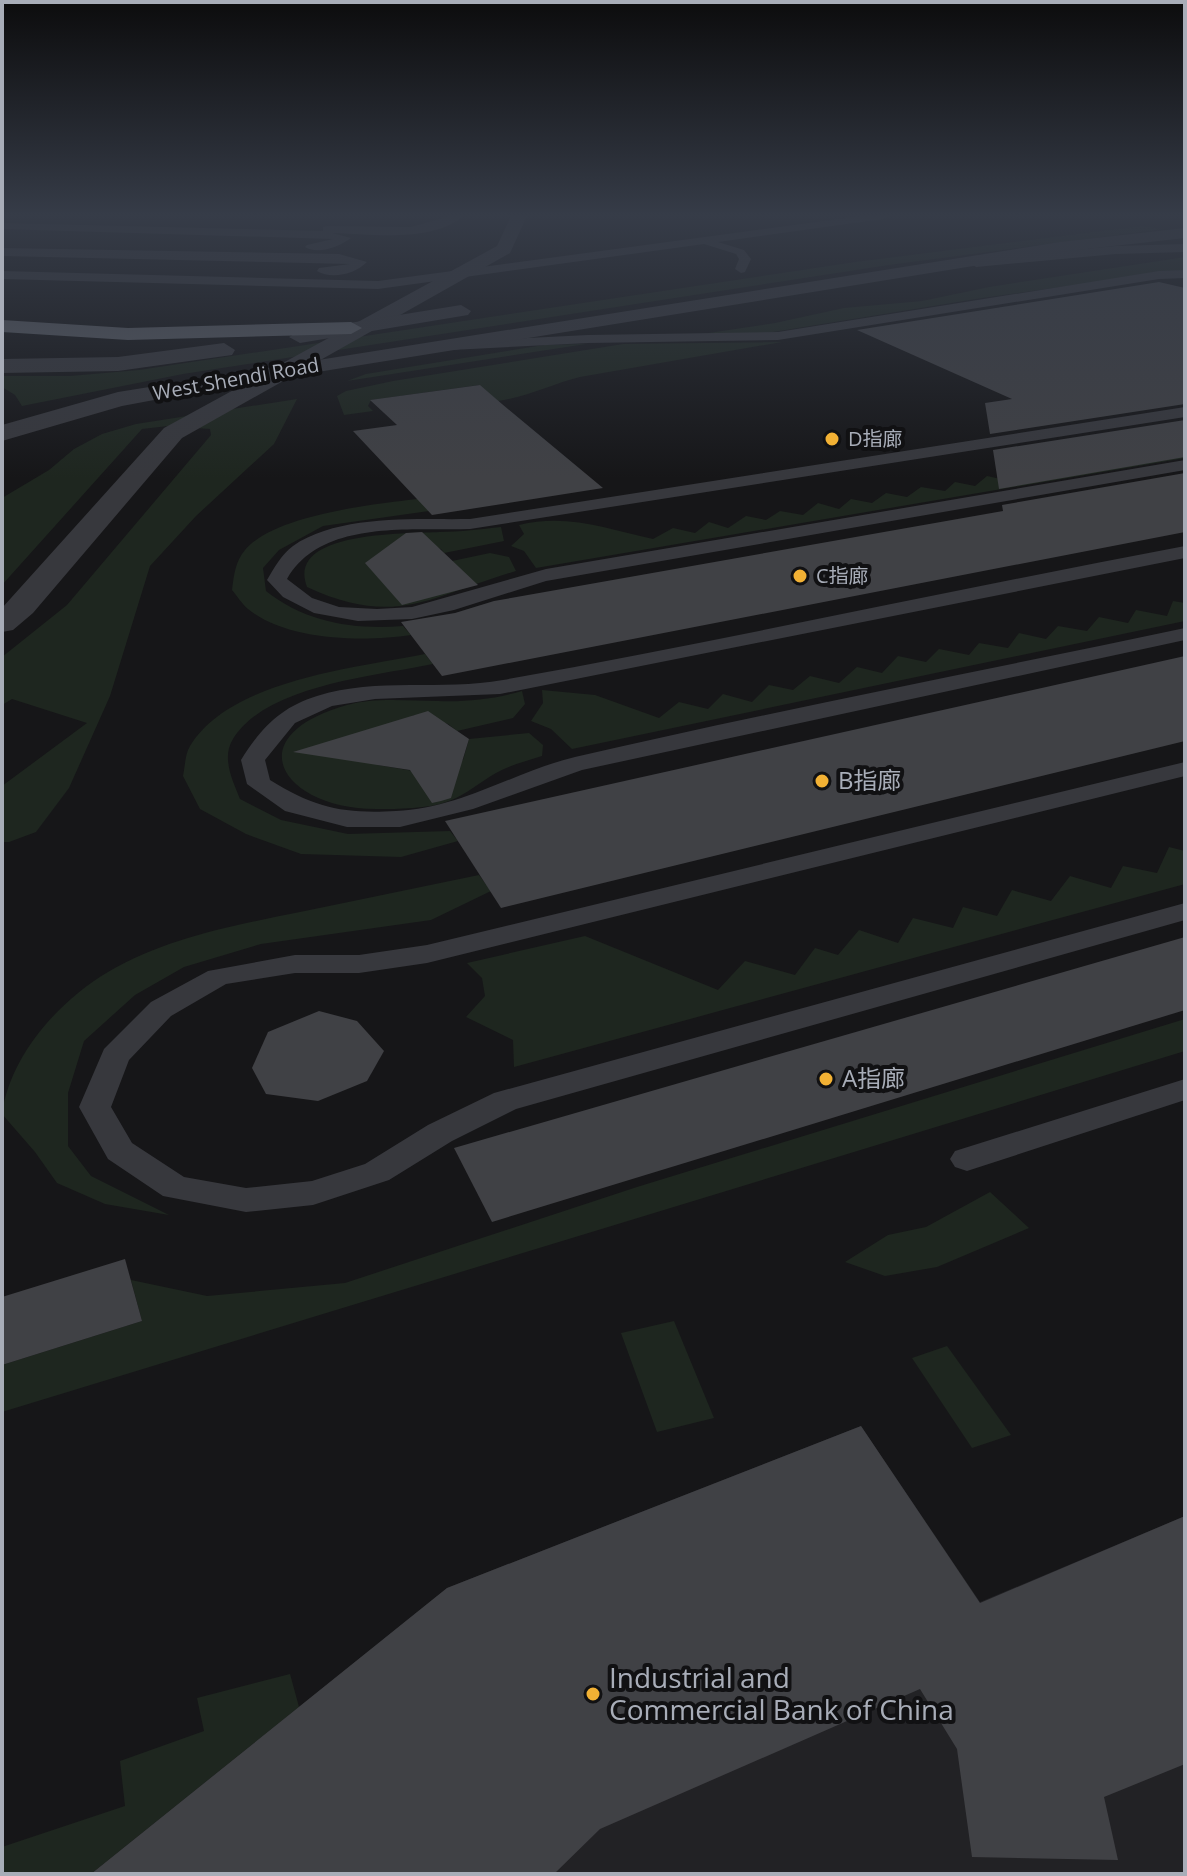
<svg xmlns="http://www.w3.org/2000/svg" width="1187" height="1876" viewBox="0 0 1187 1876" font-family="'Open Sans','Noto Sans SC',sans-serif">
  <rect width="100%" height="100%" fill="#161618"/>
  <polygon fill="#222225" points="861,1426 980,1602 1185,1516 1185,1874 91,1874 447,1588"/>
  <g fill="#1e261f">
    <polygon points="1142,226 1163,229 889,265 183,374 22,406 15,395 2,387 4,376 70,376 139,370 855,262"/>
    <polygon points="1185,257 1185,270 982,298 767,333 695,335 775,323 844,308 922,301 989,287"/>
    <path d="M 782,342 L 580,377 C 552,384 527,397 498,401 L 479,385 L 371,400 L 368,406 L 373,411 L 344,415 L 337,396 L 346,391 L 393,381 L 623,344 Z"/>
    <polygon points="586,344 347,381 366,374 544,345"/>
    <polygon points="297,399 274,444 196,516 150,566 110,696 69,788 36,832 9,842 2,842 2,786 87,723 12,699 2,705 2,657 67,605 211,435 210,429 168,426 142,429 2,585 2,498 49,470 74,449 102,434 136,424"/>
    <path d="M 1185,445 L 1185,458 L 536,568 L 524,551 L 511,546 L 524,534 L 519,525 C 567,513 607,529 653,539 L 673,528 L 695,533 L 709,522 L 728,528 L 746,516 L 766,520 L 780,511 L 803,515 L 818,503 L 839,509 L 851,499 L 872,503 L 886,493 L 907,497 L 921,487 L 945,491 L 955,482 L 975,486 L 987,476 L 1010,481 Z"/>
    <path d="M 450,495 L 429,511 L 323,526 L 279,550 L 263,568 L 266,591 C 305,622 353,630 403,626 L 411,635 C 364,642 287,641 248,609 C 242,604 237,596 232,590 C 234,575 235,562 245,550 C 279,510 398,502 450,495 Z"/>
    <path d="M 501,527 L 504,541 L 444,553 L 441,549 L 415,546 L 452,561 L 490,553 L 509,557 L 516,571 C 433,595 397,629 307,587 C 285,530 409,534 439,532 C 460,532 481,529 501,527 Z"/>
    <polygon points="1173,601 1185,603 1185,621 572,749 551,729 531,721 543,703 542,690 595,695 659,718 679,702 708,709 723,694 752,702 769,685 793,690 810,676 839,683 857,667 882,673 898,656 926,662 939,649 969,655 979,643 1008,648 1019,633 1046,639 1058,626 1087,631 1099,617 1128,623 1136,610 1167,616"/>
    <path d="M 425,654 L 433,664 C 376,676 266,685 233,739 C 221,758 233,781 240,799 L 281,820 L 348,834 L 450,831 L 458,841 L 401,857 L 301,854 L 246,834 L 200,809 L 183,776 C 185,767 185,754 190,746 C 230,680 355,668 425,654 Z"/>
    <path d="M 522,691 L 525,704 L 513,718 L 457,731 L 448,724 L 414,715 L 358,745 L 378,765 L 419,772 L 463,760 L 469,739 L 529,733 L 543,745 L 542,756 C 526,761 510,765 496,773 C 480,782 467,794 449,801 C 428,809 399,809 376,809 C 284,809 234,737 347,705 C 375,697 409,701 438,701 C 467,702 494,699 522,691 Z"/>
    <polygon points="1169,847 1185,851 1185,884 514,1067 513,1040 466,1017 485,996 482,978 467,963 585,936 718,990 745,961 795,975 815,948 838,955 859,930 898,943 913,918 953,928 963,907 997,916 1012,890 1051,901 1070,876 1111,888 1123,866 1157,873"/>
    <path d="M 479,875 L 491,891 L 431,920 L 261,944 L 184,967 L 135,995 L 84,1041 L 68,1093 L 68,1146 L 91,1176 L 169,1215 L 105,1204 L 57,1183 L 35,1152 L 2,1114 C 10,1055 59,1001 108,972 C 165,938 236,925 300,912 C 360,900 419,887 479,875 Z"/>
    <polygon points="1185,1019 1185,1051 2,1412 2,1365 142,1321 131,1280 207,1296 345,1283 637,1187"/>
    <polygon points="990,1192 1029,1228 937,1267 885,1276 845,1262 888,1235 926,1227"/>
    <polygon points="674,1321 714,1418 657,1432 621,1333"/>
    <polygon points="947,1346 1011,1435 972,1448 912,1358"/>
    <polygon points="290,1674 299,1707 91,1874 2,1874 2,1847 125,1806 120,1761 204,1731 197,1698"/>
  </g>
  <g fill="#404145">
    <polygon points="1159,282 1185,288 1185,404 990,434 985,403 1012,399 857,330"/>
    <polygon points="480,385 502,404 603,488 432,515 353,431 397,425 370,400"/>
    <polygon points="1185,420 1185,457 999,489 993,450"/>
    <polygon points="1185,473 1185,532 442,676 401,622 455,613 494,601 1003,511 1002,505"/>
    <polygon points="422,532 478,585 402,605 365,563 406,533"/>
    <polygon points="1185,656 1185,741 501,908 445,821"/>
    <polygon points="428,711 469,739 451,798 441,801 432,803 410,770 293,752"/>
    <polygon points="1185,937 1185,1010 492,1222 454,1148"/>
    <polygon points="319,1011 357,1021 384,1051 367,1081 318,1101 266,1094 252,1068 268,1032"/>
    <polygon points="125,1259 142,1321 2,1365 2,1297"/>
    <polygon points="861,1426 980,1603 1185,1516 1185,1764 1104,1797 1118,1860 972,1857 957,1749 920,1689 600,1829 554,1874 91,1874 447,1588"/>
  </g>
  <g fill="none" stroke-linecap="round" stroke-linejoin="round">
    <g fill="#37383d" fill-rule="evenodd">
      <path d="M 450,216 L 464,216 C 430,243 374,234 332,233 L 351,238 C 339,247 318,255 305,247 L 307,245 L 333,239 L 2,229 L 2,223 L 323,231 L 323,227 L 327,226 L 411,227 Z"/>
      <polygon points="861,216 888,216 883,219 718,242 744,250 751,259 745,272 741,273 735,269 739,259 736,254 704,244 378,289 2,279 2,271 378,281"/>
      <polygon points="1185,244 1185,252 1116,254 976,267 970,263 976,259 1116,246"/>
      <path d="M 2,248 L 339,254 L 367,262 C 355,274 332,280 317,271 L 319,268 L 350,264 L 2,256 Z"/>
      <polygon points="1185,270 1185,278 1159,279 778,340 588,343 451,350 444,346 451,342 588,335 778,332 1159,271"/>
      <path d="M 1185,407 L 1185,417 L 470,529 C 411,531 321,519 287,579 L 312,598 L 339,607 L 377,609 L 412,607 L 546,569 L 1185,460 L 1185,470 L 546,581 L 454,610 L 412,619 L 358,621 L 314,613 L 283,597 L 267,580 C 274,568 282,554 293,546 C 339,514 417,520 470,519 Z"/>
      <path d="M 1185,546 L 1185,558 L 500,694 L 375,699 L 332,706 L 295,723 L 265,760 L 270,780 C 315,808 344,814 396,811 C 459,809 516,771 575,757 C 778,710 982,671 1185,628 L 1185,640 L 582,770 L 473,809 L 400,827 L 347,827 L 285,811 L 247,784 L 241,760 C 261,728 281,707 317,696 C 377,677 442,691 503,680 C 731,639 957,589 1185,546 Z"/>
      <polygon points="1185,762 1185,776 427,963 359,973 295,973 226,984 171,1016 129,1060 111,1107 132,1143 184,1177 246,1188 312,1181 365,1164 428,1125 494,1093 1185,903 1185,920 516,1109 452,1141 389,1180 313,1205 246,1212 163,1196 108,1159 79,1107 104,1049 151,1002 208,971 295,955 359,955 427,945"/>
      <polygon points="1185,1079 1185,1100 967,1171 955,1167 950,1159 955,1151"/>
    </g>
    <polygon fill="#37383d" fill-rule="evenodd" points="511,216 527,216 510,253 182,438 33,613 13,630 2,632 2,608 164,428 497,246"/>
    <g fill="#37383d" fill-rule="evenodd">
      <polygon points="1185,228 1185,238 1060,252 213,389 122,406 2,441 2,425 118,392 1060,242"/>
      <polygon points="461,305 471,311 468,315 300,343 289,337 300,331"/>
      <polygon points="224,343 235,350 232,355 118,371 2,373 2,359 118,357"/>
    </g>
    <polygon fill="#5b5e65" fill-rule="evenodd" points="2,320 128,328 351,322 362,328 351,334 128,340 2,332"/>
  </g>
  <linearGradient id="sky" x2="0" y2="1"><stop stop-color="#0c0c0d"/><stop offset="0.45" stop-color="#363c48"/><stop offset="1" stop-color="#363c48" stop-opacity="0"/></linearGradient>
  <rect width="1187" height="478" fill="url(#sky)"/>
  <g fill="#f2b134" stroke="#111113" stroke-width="3">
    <circle cx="832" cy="439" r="8"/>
    <circle cx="800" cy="576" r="8"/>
    <circle cx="822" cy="781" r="8"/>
    <circle cx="826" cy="1079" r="8"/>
    <circle cx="593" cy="1694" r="8"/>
  </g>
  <g text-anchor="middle" stroke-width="8" stroke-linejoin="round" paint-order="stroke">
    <g font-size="20" fill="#a8adb8" stroke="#111113">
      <text transform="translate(236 379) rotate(-10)" y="7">West Shendi Road</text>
    </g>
    <g font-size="20" fill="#a8adb8" stroke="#111113" text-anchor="start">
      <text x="848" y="446">D指廊</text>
      <text x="816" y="583">C指廊</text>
    </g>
    <g font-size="24" fill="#a8adb8" stroke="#111113" text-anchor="start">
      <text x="838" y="789">B指廊</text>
      <text x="842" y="1087">A指廊</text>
    </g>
    <g font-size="28" fill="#a8adb8" stroke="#111113" text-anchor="start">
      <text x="609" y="1688">Industrial and<tspan x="609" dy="32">Commercial Bank of China</tspan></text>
    </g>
  </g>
  <rect width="1187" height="1876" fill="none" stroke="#a8adb8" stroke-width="8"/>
</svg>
